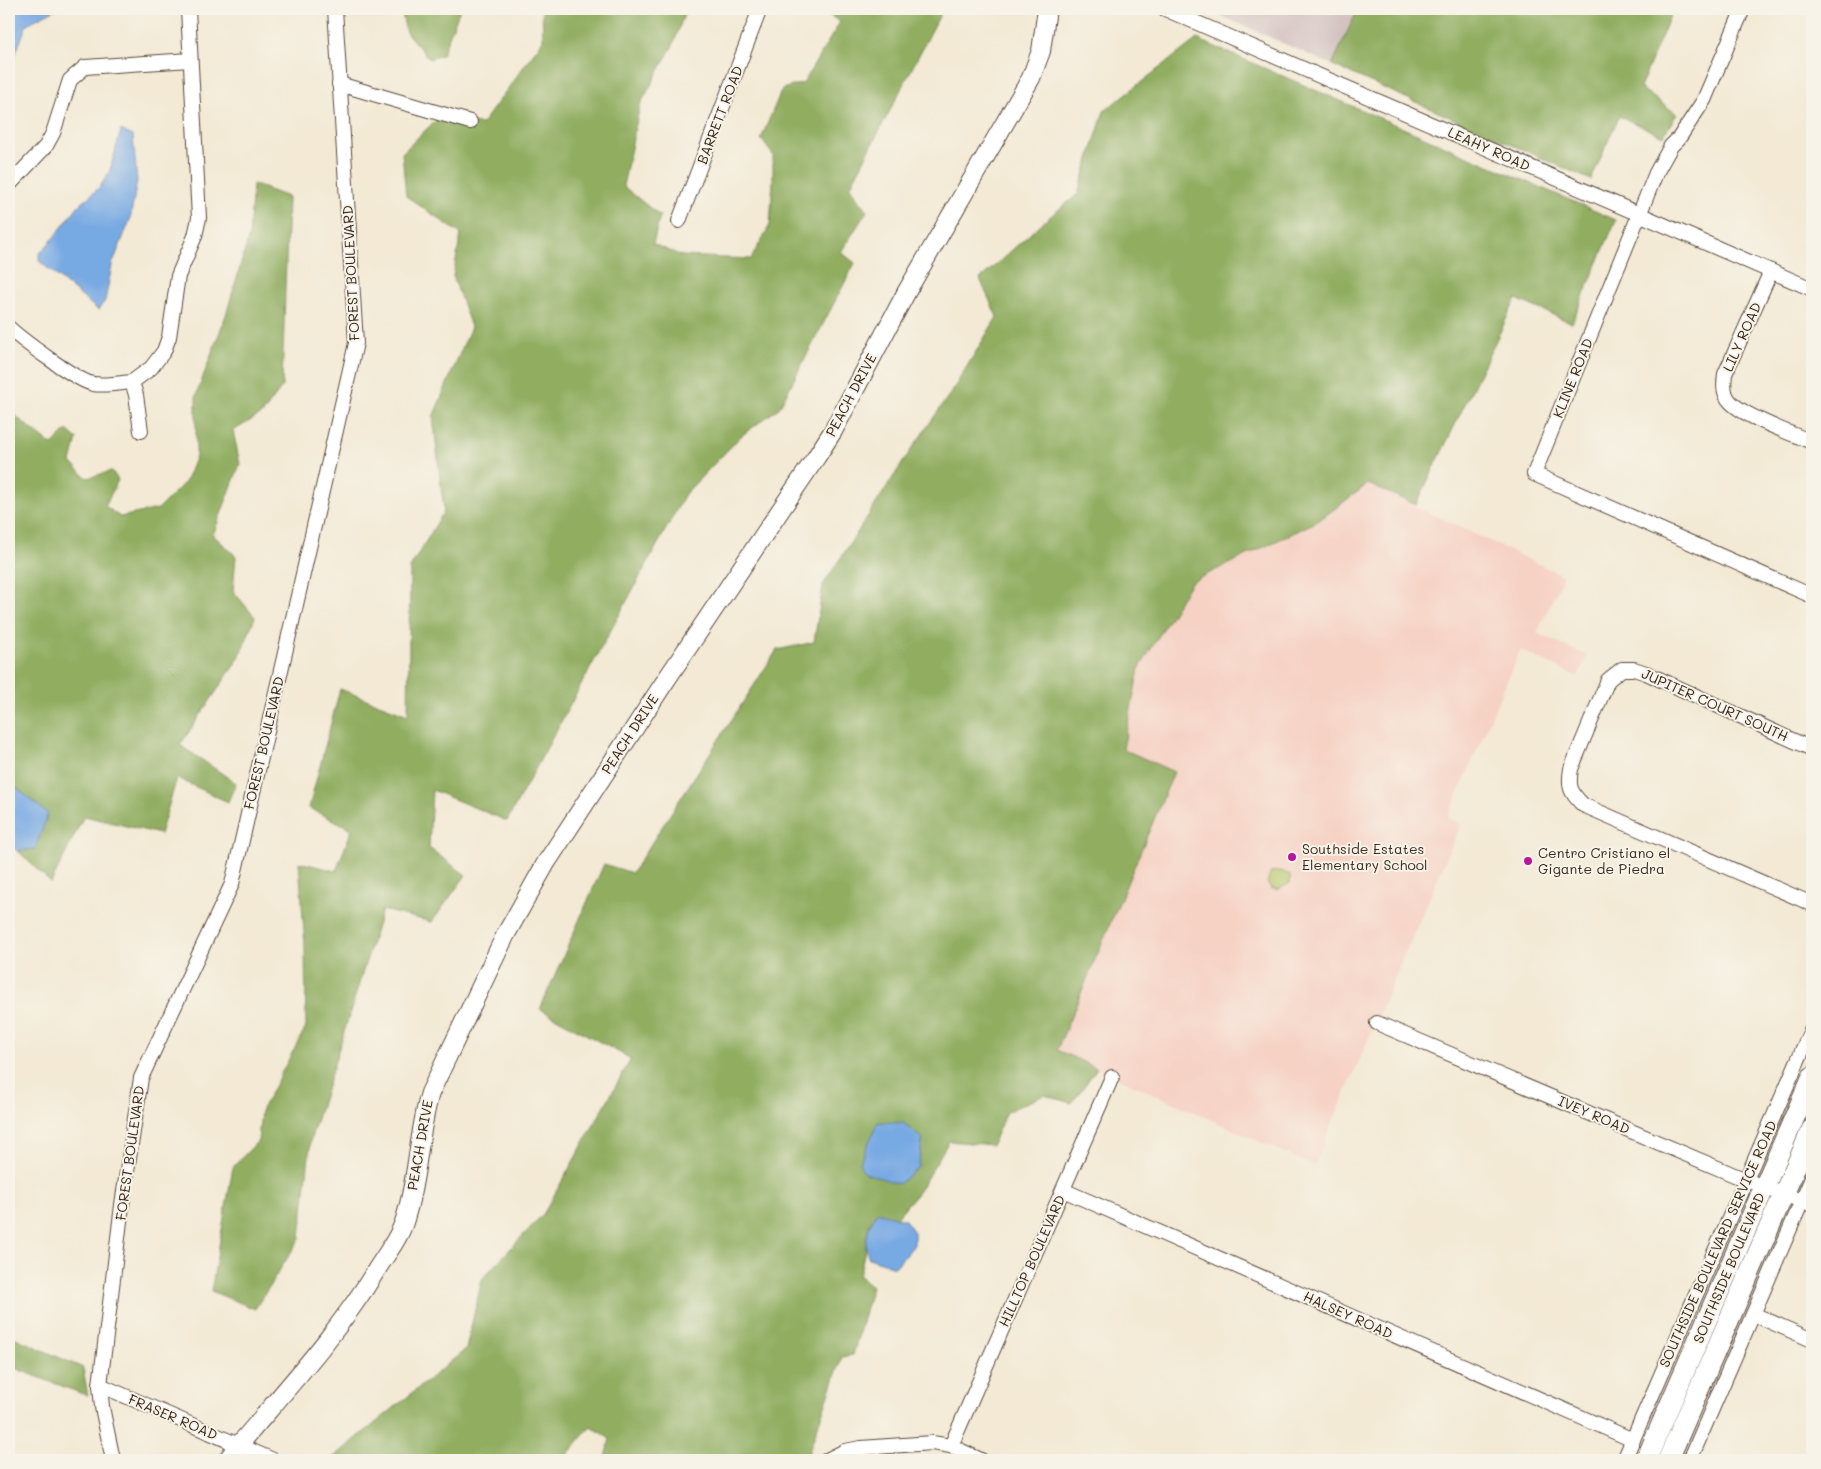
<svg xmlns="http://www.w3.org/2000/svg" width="1821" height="1469" viewBox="0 0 1821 1469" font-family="Mali,sans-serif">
  <rect width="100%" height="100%" fill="#f7f3e8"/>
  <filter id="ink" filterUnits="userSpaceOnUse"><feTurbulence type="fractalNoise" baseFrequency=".02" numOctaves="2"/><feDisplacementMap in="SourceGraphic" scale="10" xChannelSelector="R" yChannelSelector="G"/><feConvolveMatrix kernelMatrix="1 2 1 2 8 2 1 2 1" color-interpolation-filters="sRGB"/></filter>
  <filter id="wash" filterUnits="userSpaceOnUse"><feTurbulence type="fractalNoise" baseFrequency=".0096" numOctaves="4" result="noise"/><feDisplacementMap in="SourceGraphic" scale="20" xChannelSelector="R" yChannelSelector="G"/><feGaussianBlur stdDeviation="1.12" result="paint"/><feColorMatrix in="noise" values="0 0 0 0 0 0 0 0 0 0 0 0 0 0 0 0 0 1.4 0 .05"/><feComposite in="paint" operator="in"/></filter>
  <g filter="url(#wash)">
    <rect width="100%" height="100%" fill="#f3e9d4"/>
    <polygon fill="#f6d2c4" points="1368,484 1564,576 1537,633 1587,656 1578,677 1520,650 1448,818 1461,824 1314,1166 1056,1050 1174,772 1122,749 1139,669 1191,582 1318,521"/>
    <polygon fill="#d1bfbe" points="1206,9 1358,9 1332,65"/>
    <polygon fill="#b6c96c" stroke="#787a45" points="1281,871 1290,875 1290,883 1277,890 1271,888 1267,883 1271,872"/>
    <g fill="#90ad60" stroke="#666c3f">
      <polygon points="401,9 460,9 442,55 429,59 406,32"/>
      <polygon points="542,9 686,9 673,45 640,105 623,186 660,216 653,244 682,256 751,259 770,225 773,181 773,155 761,139 782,89 803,83 840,22 819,9 943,9 850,187 867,211 841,252 855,263 779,408 741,436 685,494 507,821 432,790 429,848 466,875 432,922 382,910 311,1138 300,1238 255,1309 211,1291 233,1167 258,1141 261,1111 306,1027 305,947 299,862 336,871 352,829 309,808 340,689 408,715 410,568 444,511 433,417 471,327 453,276 461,234 406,196 402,153 436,120 482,124 543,40"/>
      <polygon points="1358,9 1673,9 1640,88 1677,114 1663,136 1619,116 1591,180 1332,65"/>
      <polygon points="1197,39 1616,220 1572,323 1516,299 1416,505 1368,484 1318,521 1191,582 1139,669 1123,749 1174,772 1057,1050 1097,1068 1072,1103 1044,1095 1006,1112 992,1145 949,1141 919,1191 896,1218 877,1212 869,1224 865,1250 859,1276 872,1286 853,1355 842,1357 806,1460 604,1460 610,1439 591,1426 563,1460 330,1460 466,1349 482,1279 544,1213 631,1059 540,1009 604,864 632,873 777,650 814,642 823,585 909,453 952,391 997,317 980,279 1041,224 1078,194 1104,111"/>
      <polygon points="253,184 288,197 282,387 263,413 233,431 240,464 213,535 236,556 233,591 255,617 239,658 180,745 236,783 228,802 177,778 160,834 84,816 51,883 18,851 35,849 17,788 9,784 9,411 52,445 67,430 77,439 71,462 87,478 112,471 118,480 105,506 120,517 158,509 186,481 196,456 196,396 226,315 249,236"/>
      <polygon points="9,1335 83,1368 88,1396 9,1366"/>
    </g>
    <g fill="#77a9e3" stroke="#596a80">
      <polygon points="11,9 56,9 27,24 9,71 9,14"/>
      <polygon points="121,130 133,136 137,181 130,220 112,265 105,301 98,310 39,261 39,254 52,240 79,205 100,187 110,170"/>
      <polygon points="9,784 17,788 48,814 35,849 18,851 9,845"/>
      <polygon points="878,1122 903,1123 923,1139 918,1167 899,1184 865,1173 859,1164"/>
      <path d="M 877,1212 L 905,1220 L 914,1232 L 914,1245 L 895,1267 L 869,1258 C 862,1243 868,1225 877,1212 Z"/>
    </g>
  </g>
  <g filter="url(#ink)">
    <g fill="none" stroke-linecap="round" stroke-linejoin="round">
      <g stroke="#574739" stroke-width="16">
        <g id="minor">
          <polyline points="1165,9 1812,289"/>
          <polyline points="1743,9 1704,100 1679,138 1671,146 1656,173 1534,474 1812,596"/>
          <polyline points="339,84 470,122"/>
          <polyline points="9,185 46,146 53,133 70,80 85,67 190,60"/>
          <polyline points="679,221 760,9"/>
          <path d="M 1771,271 L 1725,374 C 1724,382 1723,390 1727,397 C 1735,414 1793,434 1812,442"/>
          <path d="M 9,328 C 22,340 77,381 93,384 C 106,386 119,383 132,382"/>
          <polyline points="132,382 151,368 164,351 169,337 178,276 195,236 199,218 188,9"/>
          <polyline points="132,382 136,395 141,431"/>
          <path d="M 1812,749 L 1646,673 L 1634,669 L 1622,669 L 1608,680 L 1571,769 C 1568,787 1570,792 1583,805 L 1812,904"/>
          <polyline points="1377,1023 1746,1180 1812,1205"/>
          <polyline points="1063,1190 1633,1440"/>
          <polyline points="1753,1314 1812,1340"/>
          <polyline points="100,1385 273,1460"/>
          <polyline points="951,1446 1112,1077"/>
          <polyline points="113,1460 102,1407 100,1385 122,1205 141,1078 232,884 356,343 335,9"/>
          <polyline points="827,1460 845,1451 861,1448 932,1443 951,1446 981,1460"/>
          <polyline points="1624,1460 1812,1028"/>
          <polyline points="1690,1460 1812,1178"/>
        </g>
      </g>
      <g stroke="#574739" stroke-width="20">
        <path id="major" d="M 227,1460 L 239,1445 C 287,1388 338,1333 377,1269 C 387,1253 400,1237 405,1219 C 418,1178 418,1134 430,1093 L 506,934 L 546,863 L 668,677 L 817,456 L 833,431 L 907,291 L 1031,78 L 1041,51 L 1047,9"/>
      </g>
      <g stroke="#574739" stroke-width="22">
        <g id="highway">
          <polyline points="1646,1460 1812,1077"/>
          <polyline points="1668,1460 1812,1129"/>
        </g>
      </g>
      <use href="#minor" stroke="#fff" stroke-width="14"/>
      <use href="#major" stroke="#fff" stroke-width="18"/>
      <use href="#highway" stroke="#fff" stroke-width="20"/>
    </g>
  </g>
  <g fill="#b5179e" stroke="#f7f3e8" stroke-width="2">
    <circle cx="1292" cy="857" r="5"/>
    <circle cx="1528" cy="861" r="5"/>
  </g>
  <g text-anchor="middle" stroke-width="4" stroke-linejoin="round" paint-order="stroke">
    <g font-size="14" fill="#3b2a1e" stroke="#f7f3e8">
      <text transform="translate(720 115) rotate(-69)" y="5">BARRETT ROAD</text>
      <text transform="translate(1489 149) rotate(24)" y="5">LEAHY ROAD</text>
      <text transform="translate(351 273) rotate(-93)" y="5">FOREST BOULEVARD</text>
      <text transform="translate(1742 337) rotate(-66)" y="5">LILY ROAD</text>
      <text transform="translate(1573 378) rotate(-68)" y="5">KLINE ROAD</text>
      <text transform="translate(851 395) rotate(-62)" y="5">PEACH DRIVE</text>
      <text transform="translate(1715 705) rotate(24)" y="5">JUPITER COURT SOUTH</text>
      <text transform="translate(630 734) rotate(-57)" y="5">PEACH DRIVE</text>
      <text transform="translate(264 743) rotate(-77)" y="5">FOREST BOULEVARD</text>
      <text transform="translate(1594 1115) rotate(23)" y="5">IVEY ROAD</text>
      <text transform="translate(420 1145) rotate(-80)" y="5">PEACH DRIVE</text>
      <text transform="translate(130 1153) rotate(-82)" y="5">FOREST BOULEVARD</text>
      <text transform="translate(1718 1244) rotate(-66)" y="5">SOUTHSIDE BOULEVARD SERVICE ROAD</text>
      <text transform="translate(1032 1261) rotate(-66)" y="5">HILLTOP BOULEVARD</text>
      <text transform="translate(1729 1268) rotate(-67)" y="5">SOUTHSIDE BOULEVARD</text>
      <text transform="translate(1348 1315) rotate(24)" y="5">HALSEY ROAD</text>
      <text transform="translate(173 1417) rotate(23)" y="5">FRASER ROAD</text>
    </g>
    <g font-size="14" fill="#3b2a1e" stroke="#f7f3e8" text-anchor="start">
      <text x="1302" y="854">Southside Estates<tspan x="1302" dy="16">Elementary School</tspan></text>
      <text x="1538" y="858">Centro Cristiano el<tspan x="1538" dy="16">Gigante de Piedra</tspan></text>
    </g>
  </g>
  <rect width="1821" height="1469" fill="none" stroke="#f7f3e8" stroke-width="30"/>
</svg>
